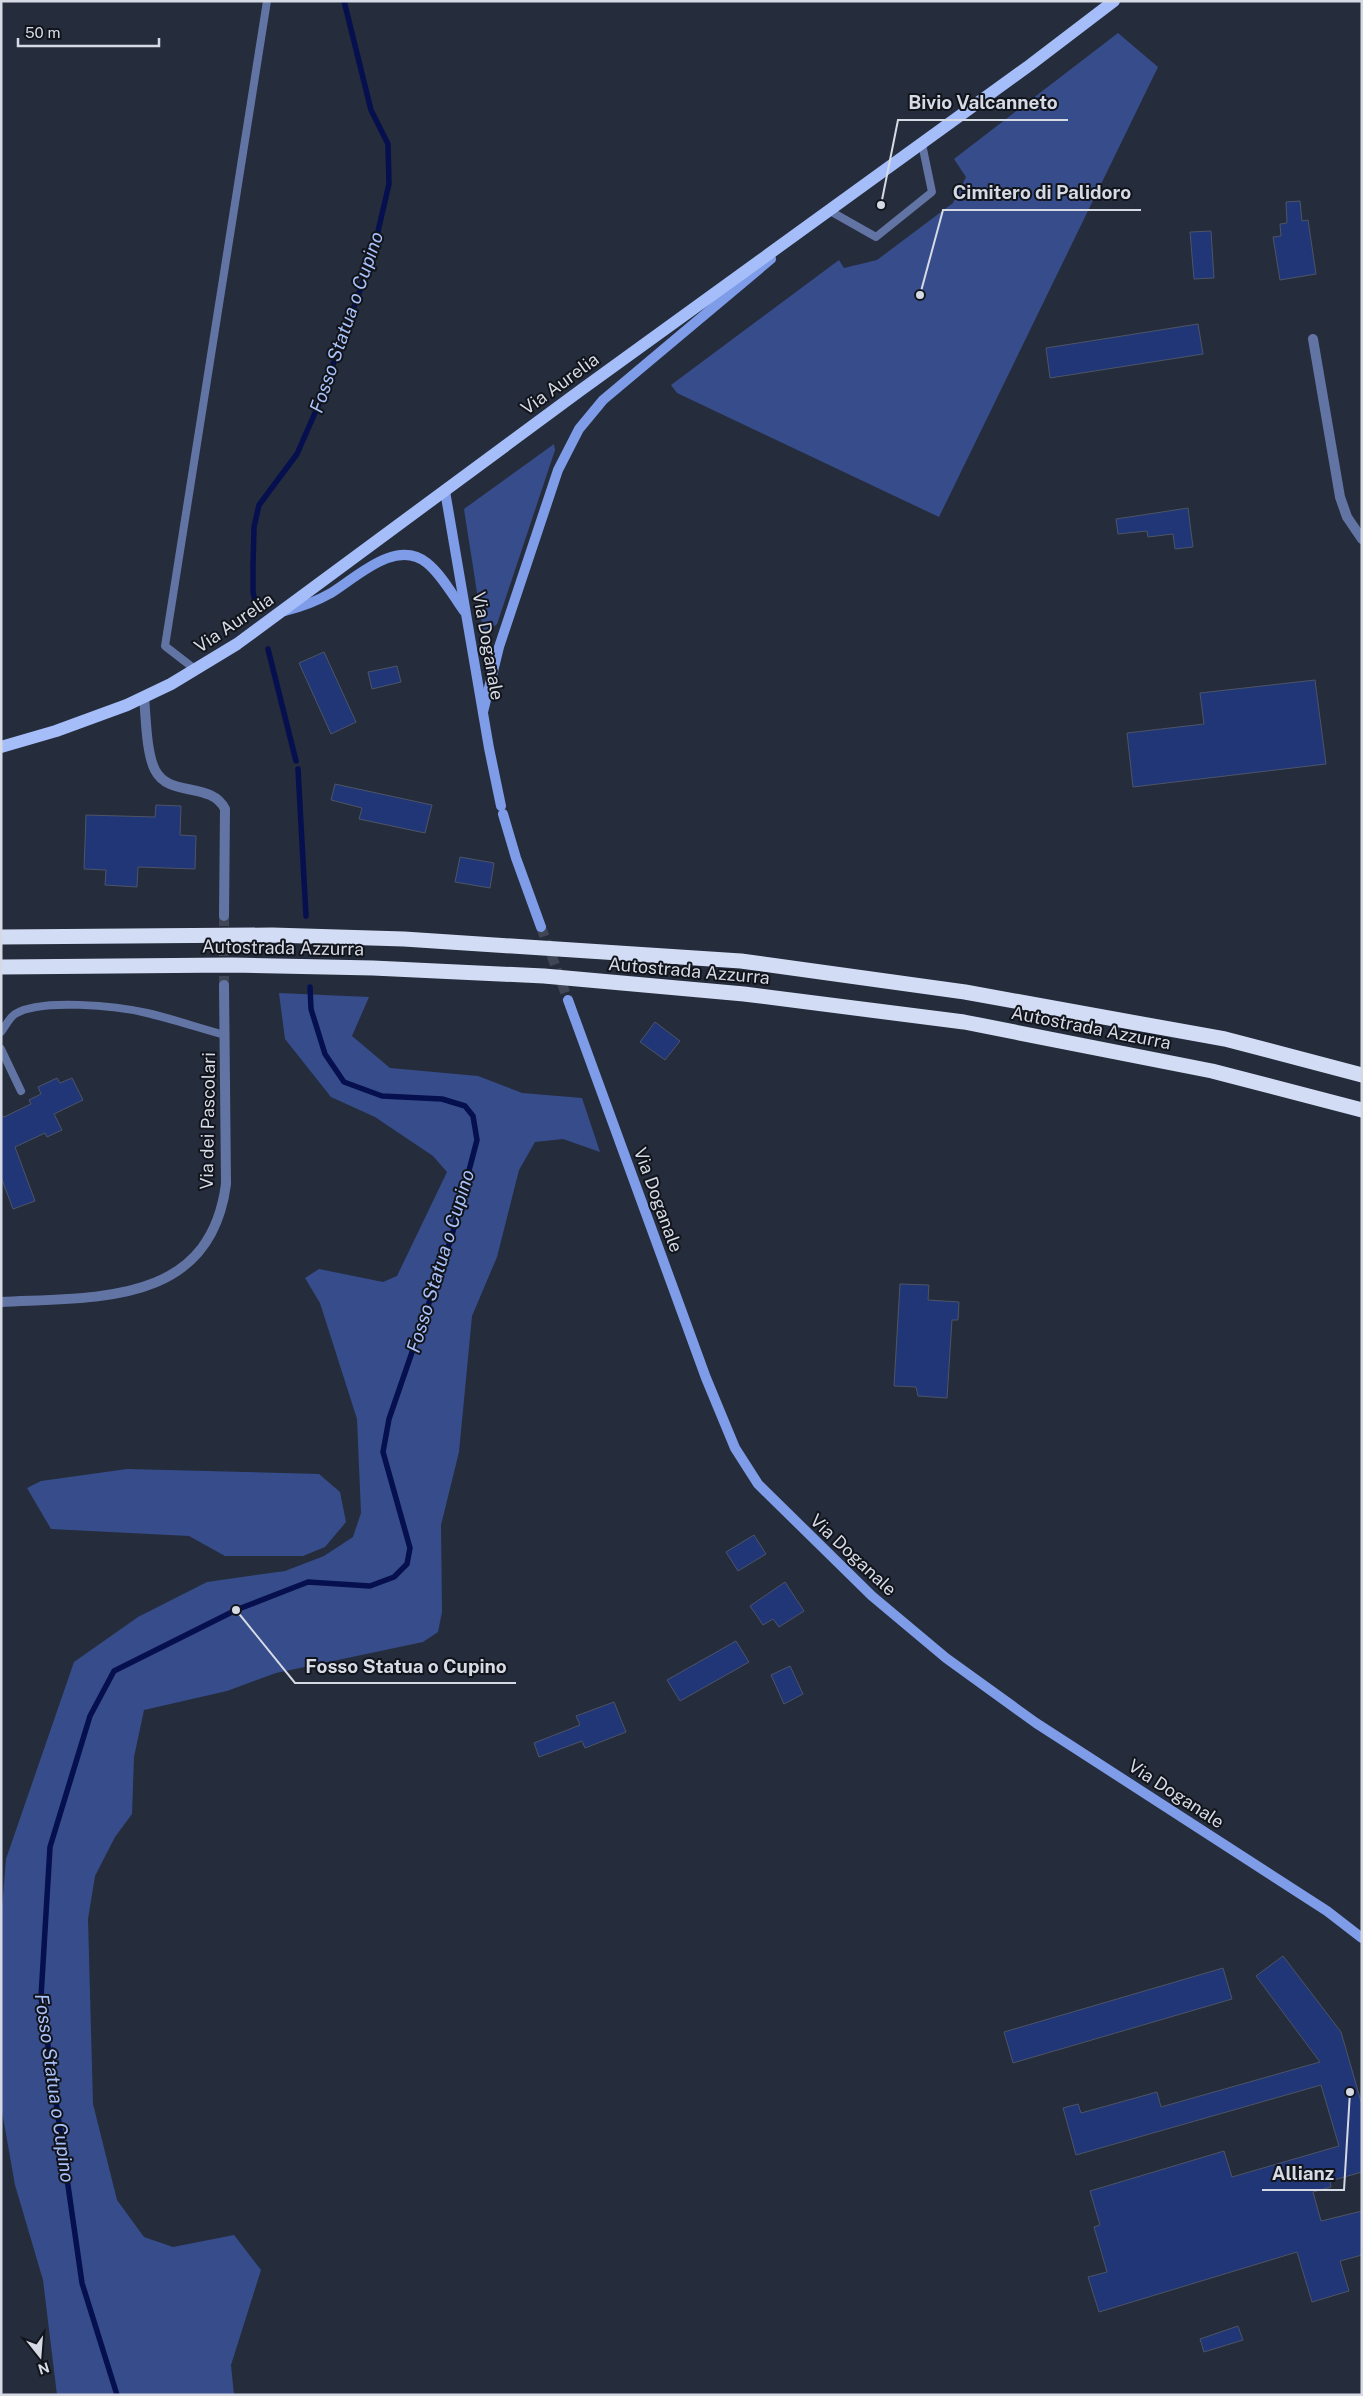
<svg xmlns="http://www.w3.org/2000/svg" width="1363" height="2396" viewBox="0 0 1363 2396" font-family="'Public Sans',sans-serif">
  <rect width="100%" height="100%" fill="#252c3c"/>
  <g fill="#374d8b">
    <polygon points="1118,33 1158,67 939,517 677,393 671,385 839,260 844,268 877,260 953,203 966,177 954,159"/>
    <polygon points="554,444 555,450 497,624 491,629 483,631 464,509"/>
    <polygon points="279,993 369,997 352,1036 390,1068 478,1076 522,1093 582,1098 600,1152 563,1139 535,1142 519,1170 497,1257 472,1316 459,1452 441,1525 442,1612 438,1632 423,1642 276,1673 227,1691 144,1710 134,1757 132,1814 115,1837 95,1876 88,1919 93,2104 117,2200 144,2237 173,2247 234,2235 261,2270 231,2365 234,2395 57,2395 43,2280 15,2185 1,2106 1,1920 6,1859 74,1662 138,1617 207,1582 285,1571 324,1556 353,1537 361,1513 357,1419 320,1303 305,1278 319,1269 383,1282 397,1276 447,1172 433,1156 375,1117 331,1097 285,1039"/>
    <polygon points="127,1469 319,1474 340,1492 346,1522 325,1547 303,1556 225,1556 189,1536 51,1529 27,1488 41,1481"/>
  </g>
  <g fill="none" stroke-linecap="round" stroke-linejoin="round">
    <g stroke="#06104f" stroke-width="5.5">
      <polyline points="256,605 253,592 253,566 254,527 259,505 297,454 318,406 372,257 389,184 388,144 371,110 344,1"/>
      <polyline points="268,649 296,761"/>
      <polyline points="298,769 306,916"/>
      <polyline points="117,2395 82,2283 41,1997 50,1847 90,1716 114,1671 236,1610 308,1582 370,1586 394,1577 407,1564 410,1548 383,1452 389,1419 451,1239 477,1140 473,1116 465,1106 442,1099 382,1096 344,1082 325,1054 311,1009 310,987"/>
    </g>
  </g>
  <g fill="#213676" stroke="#4d5466">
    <polygon points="1300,201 1302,221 1308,220 1316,274 1280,280 1273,237 1281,236 1280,224 1287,223 1286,202"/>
    <polygon points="1211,231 1214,278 1194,279 1190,232"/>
    <polygon points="1198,324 1203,354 1050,378 1046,348"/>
    <polygon points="1188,508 1193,547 1175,549 1173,534 1148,537 1147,531 1118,534 1116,519"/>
    <polygon points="324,652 356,722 331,734 299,663"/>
    <polygon points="397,666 401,682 372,689 368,672"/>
    <polygon points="1315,680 1326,764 1133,787 1127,733 1204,724 1200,693"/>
    <polygon points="335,784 432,805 425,833 359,819 362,808 331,800"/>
    <polygon points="156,805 181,806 180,835 196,836 195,869 138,867 137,887 105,885 106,870 84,869 86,815 155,817"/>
    <polygon points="460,857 494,863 490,888 455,882"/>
    <polygon points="655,1022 680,1041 665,1060 640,1042"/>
    <polygon points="57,1078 60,1083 72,1078 83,1100 54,1114 62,1130 47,1137 45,1133 15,1147 35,1201 13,1209 1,1177 1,1115 4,1117 31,1104 29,1100 41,1094 38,1087"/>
    <polygon points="900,1284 929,1285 928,1300 959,1302 958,1320 952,1320 947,1398 918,1396 916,1387 894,1386"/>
    <polygon points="754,1535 766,1554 738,1571 726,1552"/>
    <polygon points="785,1582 804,1611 779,1627 773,1619 763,1625 750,1606"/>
    <polygon points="736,1641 749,1662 680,1701 667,1680"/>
    <polygon points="790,1666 803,1694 784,1704 771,1675"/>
    <polygon points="614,1702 626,1732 585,1748 582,1741 539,1757 534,1743 580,1725 576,1716"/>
    <polygon points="1283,1956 1341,2032 1362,2105 1362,2172 1330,2181 1331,2187 1313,2192 1321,2221 1362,2211 1362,2255 1340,2261 1349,2291 1312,2302 1297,2252 1099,2312 1088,2277 1107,2272 1094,2227 1100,2225 1090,2191 1224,2151 1232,2177 1339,2146 1321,2085 1076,2155 1063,2108 1078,2104 1081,2113 1157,2092 1161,2107 1320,2062 1256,1976"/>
    <polygon points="1223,1968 1232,1999 1013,2063 1004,2032"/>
    <polygon points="1238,2326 1243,2340 1204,2352 1200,2339"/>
  </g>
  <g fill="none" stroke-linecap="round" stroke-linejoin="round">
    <polyline stroke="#404655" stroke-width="10" stroke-dasharray="10 5" stroke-linecap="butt" points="224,916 224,985"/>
    <polyline stroke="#404655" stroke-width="10" stroke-dasharray="10 5" stroke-linecap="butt" points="541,927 568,1000"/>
    <g stroke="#6174a4" stroke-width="8">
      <polyline points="830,211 876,237 932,192 922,144"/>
      <polyline points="196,670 165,646 267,1"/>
      <path d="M 1,1032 C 5,1027 9,1018 15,1014 C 40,998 118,1006 147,1013 C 173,1019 199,1028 225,1035"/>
      <polyline points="1,1049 21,1091"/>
    </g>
    <g stroke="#6174a4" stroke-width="10">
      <polyline points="1313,339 1340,497 1347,517 1362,539"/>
      <path d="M 144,697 C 146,717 146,752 155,770 C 169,798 211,781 225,809 L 224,916"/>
      <path d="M 1,1302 C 97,1297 210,1306 226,1184 L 224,985"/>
    </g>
    <g stroke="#7e9ce8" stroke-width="10">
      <polyline points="445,491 489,748 501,806"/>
      <path d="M 285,611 C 301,607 317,601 331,593 C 357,577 396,538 427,563 C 442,575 453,596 464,611"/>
      <polyline points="483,712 499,647 558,470 579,429 603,400 771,259"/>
      <polyline points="503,814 516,858 541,927"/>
      <polyline points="568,1000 706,1378 735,1448 758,1484 872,1596 946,1658 1036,1723 1327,1911 1362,1938"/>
    </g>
    <polyline stroke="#a5bef9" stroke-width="12" points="1,747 56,731 127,705 171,684 237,644 581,390 1030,65 1114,1"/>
    <g stroke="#d2dcf4" stroke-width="15">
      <polyline points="1,937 272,935 404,939 741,961 965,992 1225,1039 1362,1075"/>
      <polyline points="1,967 232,965 373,968 544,976 744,994 964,1022 1212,1071 1362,1110"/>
    </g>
  </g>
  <g text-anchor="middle" stroke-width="4" stroke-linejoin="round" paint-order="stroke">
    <g font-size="18" fill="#d6dae5" stroke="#11141b">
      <text transform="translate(560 384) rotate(-36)" y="6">Via Aurelia</text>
      <text transform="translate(234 623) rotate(-34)" y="6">Via Aurelia</text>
      <text transform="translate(488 646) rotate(80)" y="6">Via Doganale</text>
      <text transform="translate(283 948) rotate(1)" y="6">Autostrada Azzurra</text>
      <text transform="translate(689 971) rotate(5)" y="6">Autostrada Azzurra</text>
      <text transform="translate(1091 1028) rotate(11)" y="6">Autostrada Azzurra</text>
      <text transform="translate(208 1121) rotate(-89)" y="6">Via dei Pascolari</text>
      <text transform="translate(658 1200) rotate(70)" y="6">Via Doganale</text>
      <text transform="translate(853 1555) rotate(43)" y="6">Via Doganale</text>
      <text transform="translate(1176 1794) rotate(33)" y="6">Via Doganale</text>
    </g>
    <g font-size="19" font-style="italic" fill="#a9c1fa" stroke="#11141b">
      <text transform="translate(346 322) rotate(-71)" y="7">Fosso Statua o Cupino</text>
      <text transform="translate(440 1261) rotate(-73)" y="7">Fosso Statua o Cupino</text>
      <text transform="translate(55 2088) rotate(82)" y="7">Fosso Statua o Cupino</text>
    </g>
  </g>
  <path fill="none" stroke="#d6dae5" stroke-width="2" d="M881 205L898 120H1068M920 295L943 210H1141M236 1610L295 1683H516M1350 2092L1344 2190H1262"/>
  <g fill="#d6dae5" stroke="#11141b" stroke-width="2">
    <circle cx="881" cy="205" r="5"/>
    <circle cx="920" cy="295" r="5"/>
    <circle cx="236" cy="1610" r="5"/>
    <circle cx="1350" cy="2092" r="5"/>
  </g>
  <g font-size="19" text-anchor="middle" font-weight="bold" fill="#d6dae5" stroke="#11141b" stroke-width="4" stroke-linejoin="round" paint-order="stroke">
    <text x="983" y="109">Bivio Valcanneto</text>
    <text x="1042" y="199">Cimitero di Palidoro</text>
    <text x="406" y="1673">Fosso Statua o Cupino</text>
    <text x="1303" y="2180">Allianz</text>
  </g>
  <rect width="1363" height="2396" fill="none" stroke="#d6dae5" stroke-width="5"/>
  <g transform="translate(40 2356) rotate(163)" stroke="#11141b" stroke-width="4" paint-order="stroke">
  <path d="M0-4L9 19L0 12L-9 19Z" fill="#d6dae5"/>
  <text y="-8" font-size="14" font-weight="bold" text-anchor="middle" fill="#d6dae5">N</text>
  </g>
  <path d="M18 38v8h141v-8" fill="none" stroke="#d6dae5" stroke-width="2.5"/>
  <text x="25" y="38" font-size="15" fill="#d6dae5" stroke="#11141b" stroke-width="4" paint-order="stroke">50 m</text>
</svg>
